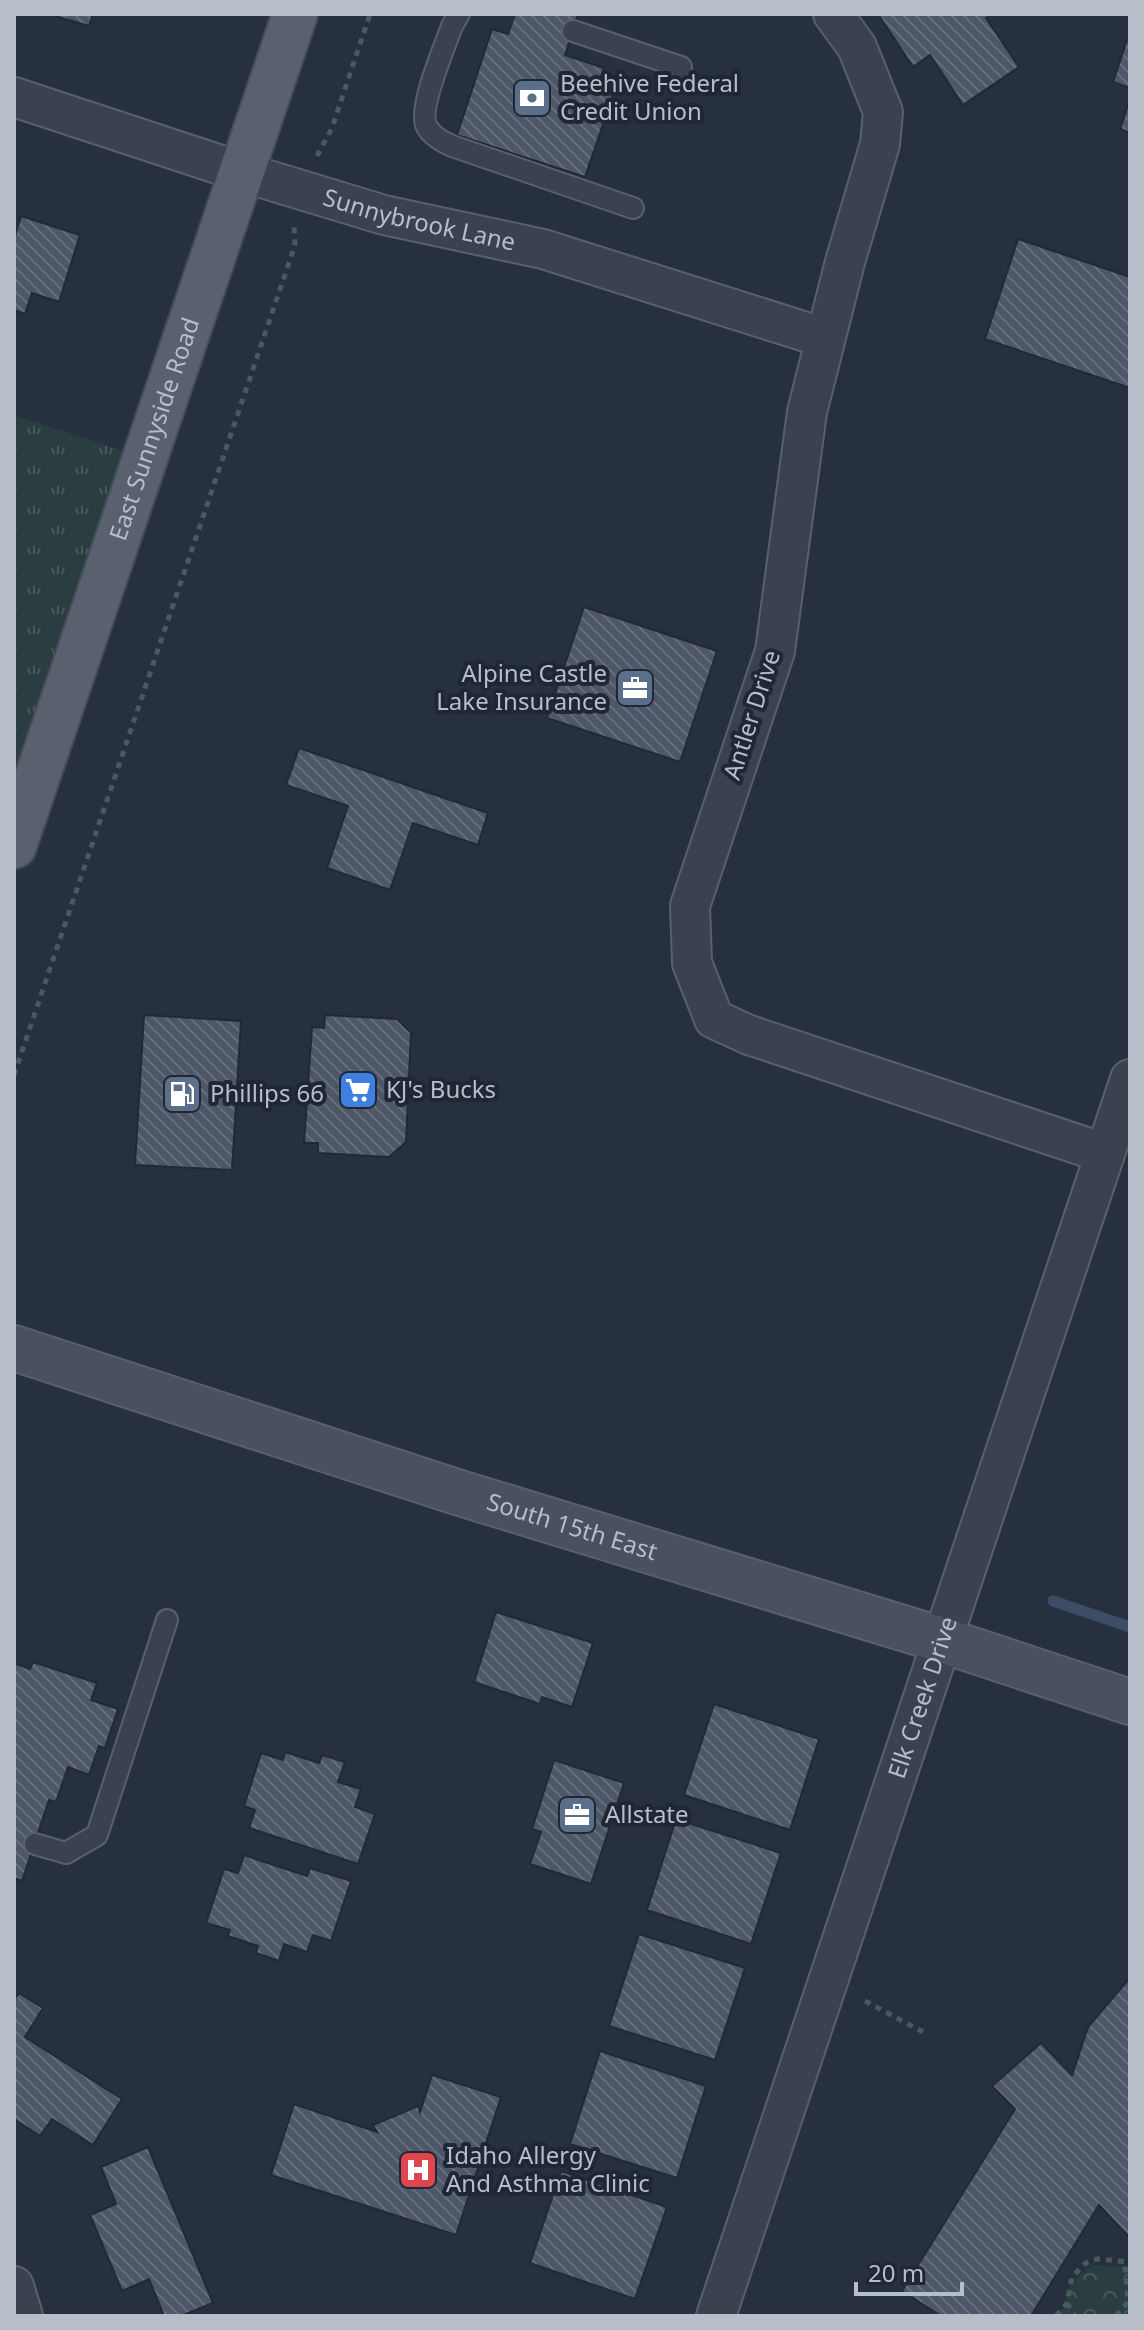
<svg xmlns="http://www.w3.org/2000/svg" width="1144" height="2330" viewBox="0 0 1144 2330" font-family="'Noto Sans',sans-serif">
  <defs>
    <pattern id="grass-tufts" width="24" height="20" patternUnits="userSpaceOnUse" patternTransform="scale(2)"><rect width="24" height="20" fill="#2a3e41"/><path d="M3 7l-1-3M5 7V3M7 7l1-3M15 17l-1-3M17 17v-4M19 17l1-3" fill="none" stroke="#47585b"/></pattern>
    <pattern id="park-crowns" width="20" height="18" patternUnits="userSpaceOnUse" patternTransform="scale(2)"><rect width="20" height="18" fill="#2a3e41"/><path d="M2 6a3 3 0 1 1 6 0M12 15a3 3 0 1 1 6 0" fill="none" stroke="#47585b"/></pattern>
    <pattern id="building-back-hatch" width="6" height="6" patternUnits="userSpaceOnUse" patternTransform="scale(2)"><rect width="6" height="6" fill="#4d5767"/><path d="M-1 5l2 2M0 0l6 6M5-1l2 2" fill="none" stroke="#646d7b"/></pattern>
  </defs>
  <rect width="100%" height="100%" fill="#27303e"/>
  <polygon fill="url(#grass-tufts)" points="14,415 145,458 14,846"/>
  <path fill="url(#park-crowns)" d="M 1093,2265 L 1130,2267 L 1130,2316 L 1055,2316 L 1064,2308 C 1067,2286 1075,2277 1093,2265 Z"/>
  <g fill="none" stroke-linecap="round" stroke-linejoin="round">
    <polyline stroke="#3e4c66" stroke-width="11" points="1053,1601 1130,1627"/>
  </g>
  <g fill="url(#building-back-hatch)" stroke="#222936" stroke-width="2">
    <polygon points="48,14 93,14 89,26"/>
    <polygon points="515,14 578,14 565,55 604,68 596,90 613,95 585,177 457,135 492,29 508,34"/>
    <polygon points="878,14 992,14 986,18 1019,67 963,105 930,55 913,67"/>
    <polygon points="1128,37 1130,38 1130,88 1113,82"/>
    <polygon points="1130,99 1130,133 1120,129"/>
    <polygon points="21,216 80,235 59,302 32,293 25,314 14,310 14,239"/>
    <polygon points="1018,239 1130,277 1130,388 985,339"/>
    <polygon points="584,607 717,651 680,762 547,718"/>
    <polygon points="299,748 488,813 478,845 413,823 390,890 327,868 348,806 286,785"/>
    <polygon points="144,1015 241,1021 232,1170 135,1165"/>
    <polygon points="325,1015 397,1019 411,1033 406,1142 389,1157 318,1153 318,1143 304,1143 312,1027 324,1028"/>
    <polygon points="496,1612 593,1643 572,1707 542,1697 540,1704 474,1682"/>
    <polygon points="33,1662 97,1683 91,1700 118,1709 105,1748 99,1746 89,1775 68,1767 56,1802 49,1800 22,1881 14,1878 14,1663 30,1669"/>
    <polygon points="714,1704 819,1739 790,1830 684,1795"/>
    <polygon points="285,1752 319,1763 322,1755 345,1762 338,1782 361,1789 355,1807 375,1814 358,1864 249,1828 255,1810 244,1806 261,1753 283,1760"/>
    <polygon points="554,1760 624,1783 591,1884 530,1864 541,1832 532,1829"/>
    <polygon points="676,1819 781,1853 751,1944 647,1910"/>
    <polygon points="244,1855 307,1876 310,1868 351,1881 331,1941 313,1935 307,1952 284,1944 279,1961 256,1953 258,1946 228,1936 230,1930 206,1923 224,1869 238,1873"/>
    <polygon points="639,1934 745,1968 715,2060 609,2026"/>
    <polygon points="1128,1980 1130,1982 1130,2238 1099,2205 1031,2316 941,2316 902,2291 1015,2109 992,2086 1041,2043 1072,2075 1088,2027"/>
    <polygon points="19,1993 43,2008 25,2037 122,2099 93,2145 52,2119 40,2136 14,2119 14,2000"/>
    <polygon points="600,2051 706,2086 677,2178 570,2144"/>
    <polygon points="432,2075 501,2097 456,2235 271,2175 294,2104 377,2132 373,2125 418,2106 420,2112"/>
    <polygon points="148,2147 213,2303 181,2316 164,2316 149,2279 122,2291 90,2215 116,2204 101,2167"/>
    <polygon points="561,2171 667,2207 635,2299 530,2263"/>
  </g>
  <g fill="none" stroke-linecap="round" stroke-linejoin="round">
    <g stroke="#59606c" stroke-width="24">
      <g id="service">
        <path d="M 459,14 L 452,26 C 445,46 417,110 427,127 C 432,136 443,142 452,146 L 633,208"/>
        <polyline points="573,31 681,67"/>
        <polyline points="35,1844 66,1853 97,1835 167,1620"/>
      </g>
    </g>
    <g stroke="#59606c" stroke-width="42">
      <g id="minor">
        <polyline points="833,14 857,47 883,112 880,144 845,262 807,412 775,651 690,906 692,963 714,1019 749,1035 1104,1153"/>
        <path id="s1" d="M 14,97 L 242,172 L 384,215 L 543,249 L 825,338"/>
        <polyline points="14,2286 23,2316"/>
        <path id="s2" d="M 716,2316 L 1130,1079"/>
      </g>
    </g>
    <g stroke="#59606c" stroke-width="48">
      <g id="secondary">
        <path id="s3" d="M 14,1348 L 460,1493 L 942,1640 L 1130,1702"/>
      </g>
    </g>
    <g stroke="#444b58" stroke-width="48">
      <g id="primary">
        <path id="s4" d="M 14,846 L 295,14"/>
      </g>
    </g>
    <g stroke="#495a5e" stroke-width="5" stroke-dasharray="6 6" stroke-linecap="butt">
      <polyline points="317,156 332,128 370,14"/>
      <polyline points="14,1075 295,245 294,227"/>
      <polyline points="865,2001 923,2032"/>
      <polyline points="1067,2303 1075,2316"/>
      <polyline points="1056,2316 1067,2303 1072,2277 1086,2263 1097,2259 1130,2262"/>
      <polyline points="1116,2316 1128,2302 1125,2264"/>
    </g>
    <use href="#service" stroke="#3b424f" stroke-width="20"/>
    <use href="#minor" stroke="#3b424f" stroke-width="38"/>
    <use href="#secondary" stroke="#495161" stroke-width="44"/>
    <use href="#primary" stroke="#59616e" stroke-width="44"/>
  </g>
  <defs>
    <g id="bank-square" transform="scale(2)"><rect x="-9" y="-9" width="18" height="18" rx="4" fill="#5c6f8a" stroke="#202734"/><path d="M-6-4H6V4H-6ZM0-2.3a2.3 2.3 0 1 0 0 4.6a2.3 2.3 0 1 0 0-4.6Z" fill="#fff"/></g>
    <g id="office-square" transform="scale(2)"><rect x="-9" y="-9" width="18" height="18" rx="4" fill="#5c6f8a" stroke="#202734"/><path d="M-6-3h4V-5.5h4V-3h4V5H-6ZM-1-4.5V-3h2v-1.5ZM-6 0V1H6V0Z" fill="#fff"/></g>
    <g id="supermarket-square" transform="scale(2)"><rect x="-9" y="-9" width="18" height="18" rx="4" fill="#3f7fe0" stroke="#202734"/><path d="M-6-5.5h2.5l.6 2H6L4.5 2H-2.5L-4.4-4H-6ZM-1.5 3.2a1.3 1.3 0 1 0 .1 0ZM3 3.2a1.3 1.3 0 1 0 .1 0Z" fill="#fff"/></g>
    <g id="fuel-square" transform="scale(2)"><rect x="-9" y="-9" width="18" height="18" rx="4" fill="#5c6f8a" stroke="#202734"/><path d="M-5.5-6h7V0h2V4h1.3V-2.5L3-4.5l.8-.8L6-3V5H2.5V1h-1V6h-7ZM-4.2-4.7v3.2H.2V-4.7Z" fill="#fff"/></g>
    <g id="hospital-square" transform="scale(2)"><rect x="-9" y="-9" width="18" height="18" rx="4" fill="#e0444e" stroke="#202734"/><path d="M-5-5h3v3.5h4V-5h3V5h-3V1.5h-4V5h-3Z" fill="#fff"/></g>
  </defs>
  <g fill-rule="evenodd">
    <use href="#bank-square" x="532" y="98"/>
    <use href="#office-square" x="635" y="688"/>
    <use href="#supermarket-square" x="358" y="1090"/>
    <use href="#fuel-square" x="182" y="1094"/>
    <use href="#office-square" x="577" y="1815"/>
    <use href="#hospital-square" x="418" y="2170"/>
  </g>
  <g text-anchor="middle" stroke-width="8" stroke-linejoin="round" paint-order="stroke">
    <g font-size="24" fill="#b7bdc9" stroke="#202734" text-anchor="start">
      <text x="560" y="92">Beehive Federal<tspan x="560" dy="28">Credit Union</tspan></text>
      <text x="607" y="682" text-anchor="end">Alpine Castle<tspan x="607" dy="28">Lake Insurance</tspan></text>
      <text x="386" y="1098">KJ's Bucks</text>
      <text x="210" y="1102">Phillips 66</text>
      <text x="605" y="1823">Allstate</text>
      <text x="446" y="2164">Idaho Allergy<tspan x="446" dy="28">And Asthma Clinic</tspan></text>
    </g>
    <g font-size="24" fill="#b7bdc9" stroke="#202734">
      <text dy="8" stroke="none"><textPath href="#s1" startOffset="424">Sunnybrook Lane</textPath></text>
      <text dy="8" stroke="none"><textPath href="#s4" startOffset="440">East Sunnyside Road</textPath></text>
      <text transform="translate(752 715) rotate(-72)" y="8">Antler Drive</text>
      <text dy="8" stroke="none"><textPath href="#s3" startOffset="586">South 15th East</textPath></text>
      <text dy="8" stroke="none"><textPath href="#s2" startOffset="652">Elk Creek Drive</textPath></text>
    </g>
  </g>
  <rect width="1144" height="2330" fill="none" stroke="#b7bdc9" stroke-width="32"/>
  <path d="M856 2282v12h106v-12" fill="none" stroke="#b7bdc9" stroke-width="4"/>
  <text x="868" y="2282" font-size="24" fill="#b7bdc9" stroke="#202734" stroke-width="6" paint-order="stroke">20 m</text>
</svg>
